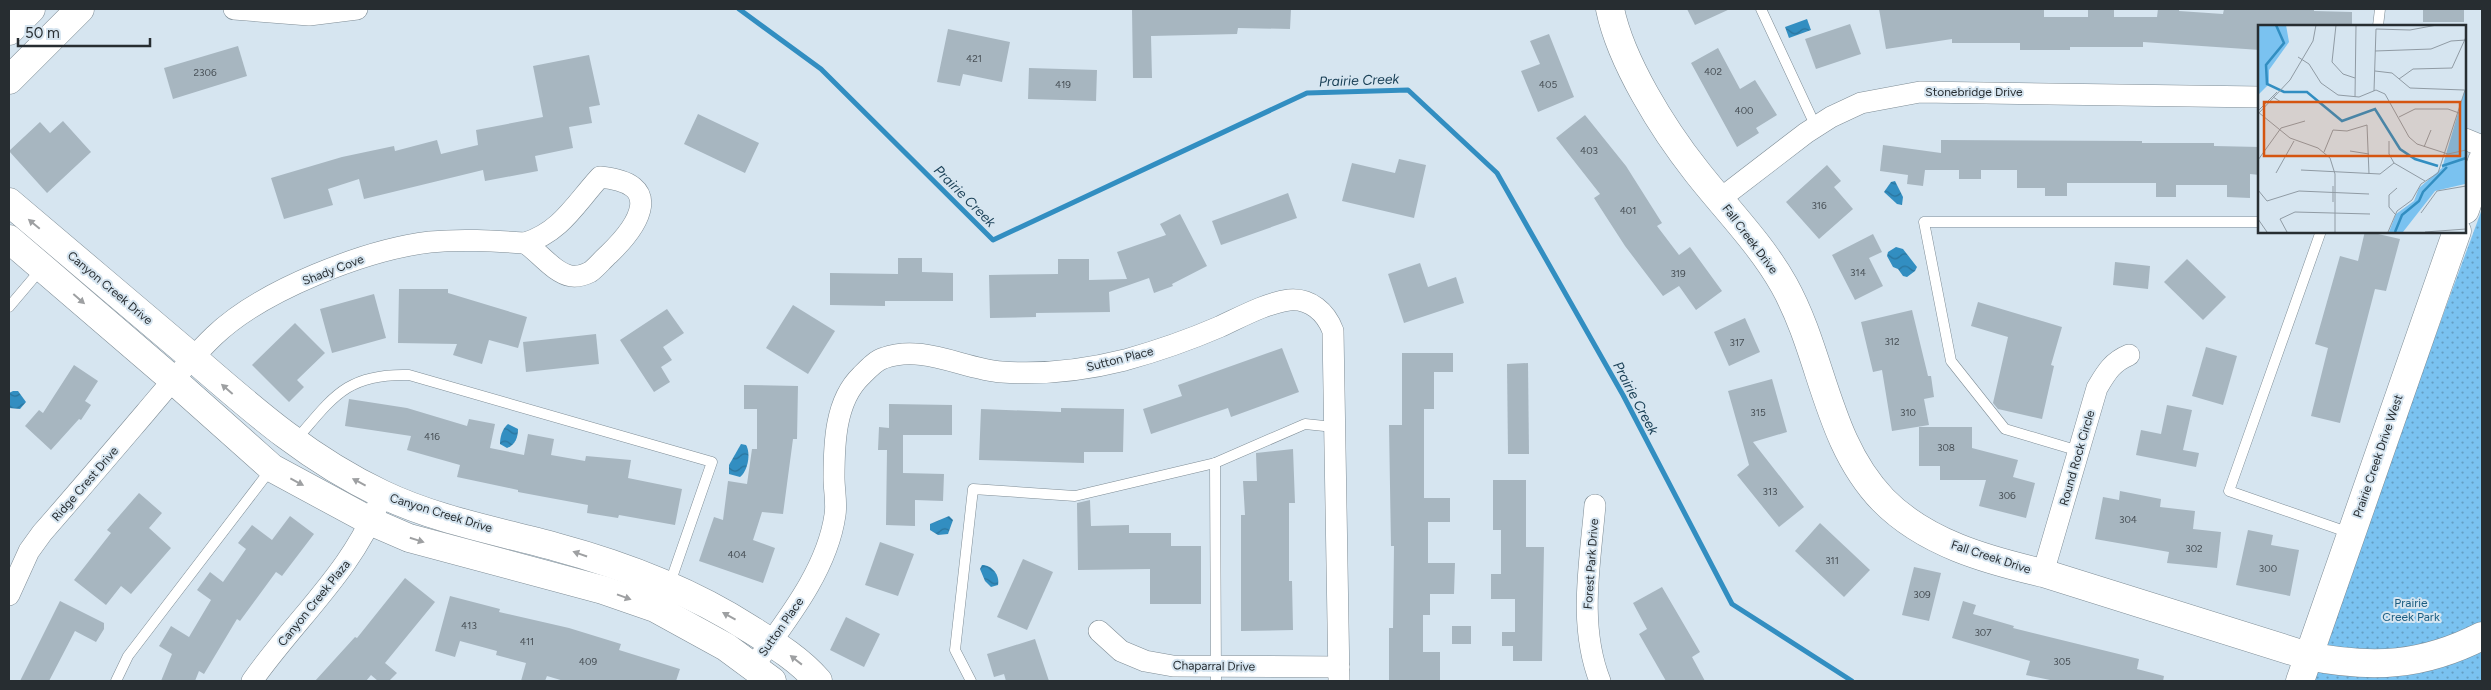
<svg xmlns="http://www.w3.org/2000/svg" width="2491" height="690" viewBox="0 0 2491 690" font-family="Figtree,sans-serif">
  <defs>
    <pattern id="park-dots" width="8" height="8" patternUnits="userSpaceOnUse" patternTransform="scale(1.25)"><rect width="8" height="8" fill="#7ac2f0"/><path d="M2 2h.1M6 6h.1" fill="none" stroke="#649ec3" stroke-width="1.8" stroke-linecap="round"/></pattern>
    <pattern id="water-waves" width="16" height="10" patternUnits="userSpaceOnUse" patternTransform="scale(1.25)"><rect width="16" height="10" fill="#328ec1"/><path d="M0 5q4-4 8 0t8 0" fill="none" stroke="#2a749d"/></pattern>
  </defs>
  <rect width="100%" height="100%" fill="#d6e5f0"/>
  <polygon fill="url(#park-dots)" points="2482,209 2482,681 2312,681 2321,647"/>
  <g fill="url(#water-waves)">
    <polygon points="1807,19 1811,30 1789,38 1785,27"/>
    <polygon points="1895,181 1903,197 1902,205 1897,204 1884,192 1891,182"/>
    <polygon points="1896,247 1903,249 1917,267 1915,271 1907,277 1903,276 1898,269 1893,267 1887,256 1888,252"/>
    <polygon points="13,391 18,391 26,402 20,409 9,408 9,393"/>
    <path d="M 508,424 L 518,429 C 518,438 515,445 507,448 L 500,444 C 500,437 502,429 508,424 Z"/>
    <path d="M 741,444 L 746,445 C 751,453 748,471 740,477 L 729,474 L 729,465 Z"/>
    <polygon points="949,516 953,520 948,534 938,535 930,530 930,524"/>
    <path d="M 982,565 C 992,565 1000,575 998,585 L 991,587 L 985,581 L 980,569 Z"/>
  </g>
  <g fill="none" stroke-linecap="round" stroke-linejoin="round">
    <polyline stroke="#328ec1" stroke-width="5" points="739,9 821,69 993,240 1307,93 1408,90 1497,173 1623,395 1732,604 1852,681"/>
  </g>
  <g fill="#a7b6c0">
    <polygon points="1132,9 1291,9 1290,29 1238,28 1237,34 1151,36 1152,78 1133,78"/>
    <polygon points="1687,9 1730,9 1695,25"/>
    <polygon points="1879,9 2044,9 2044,17 2088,17 2088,9 2114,9 2114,17 2157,17 2158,9 2179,9 2179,11 2223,14 2224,9 2314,9 2314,11 2352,12 2352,26 2260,26 2260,50 2143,42 2143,47 2070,47 2070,50 2020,50 2020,43 1952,43 1952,39 1886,49"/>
    <rect x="2423" y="9" width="41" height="13"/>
    <polygon points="1850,24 1861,54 1816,69 1805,39"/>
    <polygon points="948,29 1010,42 1002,82 963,74 960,86 937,82"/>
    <polygon points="1549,34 1574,97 1538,112 1521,71 1540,64 1530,41"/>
    <polygon points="238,46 247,76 173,99 164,68"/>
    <polygon points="1718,48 1740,89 1755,80 1777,115 1756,128 1759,133 1737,147 1691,63"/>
    <polygon points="589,55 600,105 589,107 592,123 569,127 573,148 535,156 538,171 485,181 483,170 364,199 359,179 328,189 333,205 284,219 271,178 342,157 394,146 395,151 437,140 441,154 478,145 476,130 543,117 533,66"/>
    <polygon points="1029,68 1097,70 1096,101 1028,99"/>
    <polygon points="698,114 759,143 745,173 684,144"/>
    <polygon points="1585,115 1626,166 1662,223 1657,226 1679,255 1690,247 1722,291 1696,310 1679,286 1663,296 1625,246 1594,198 1600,194 1556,138"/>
    <polygon points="63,121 91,152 47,193 9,151 40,122 50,133"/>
    <polygon points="1941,140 2142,141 2142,143 2214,143 2214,146 2260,147 2260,175 2250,174 2250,198 2227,197 2227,185 2176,185 2176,197 2156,197 2156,183 2067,183 2067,196 2045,196 2045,188 2017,188 2017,170 1981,170 1981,179 1959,179 1959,170 1925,170 1923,186 1907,184 1908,175 1880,171 1883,145 1941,153"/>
    <polygon points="1399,159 1426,165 1414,218 1342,201 1352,163 1395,173"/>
    <polygon points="1827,165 1841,181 1834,187 1853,209 1819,239 1786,202"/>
    <polygon points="1288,193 1297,218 1221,245 1212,221"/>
    <polygon points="1180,214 1207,266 1172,284 1173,286 1154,293 1149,278 1109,292 1110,312 1036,313 1036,317 990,318 989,275 1058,274 1058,259 1089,259 1089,280 1127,279 1117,252 1166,235 1160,224"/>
    <polygon points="2365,231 2400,239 2386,291 2375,289 2340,423 2311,416 2328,348 2315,344 2340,256 2358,261"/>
    <polygon points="1873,234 1882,252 1869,258 1883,286 1855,300 1832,255"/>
    <polygon points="898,258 922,258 922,272 953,273 953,301 885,301 885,306 830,305 830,273 898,274"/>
    <polygon points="2187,259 2226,297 2203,320 2164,282"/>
    <polygon points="2115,262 2150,266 2148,289 2113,285"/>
    <polygon points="1420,263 1428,287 1456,277 1464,303 1404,323 1388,274"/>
    <polygon points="399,289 448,289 448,293 527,317 518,348 489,340 482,364 453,355 457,344 398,343"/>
    <polygon points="374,294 386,338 332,353 320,309"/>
    <polygon points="1978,302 2062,327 2051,365 2054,366 2042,419 1998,409 1993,403 2008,337 1971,326"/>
    <polygon points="793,305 835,331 808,374 766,348"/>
    <polygon points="667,309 684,333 663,347 672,360 661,367 670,382 654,392 620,340"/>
    <polygon points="1912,310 1928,376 1931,376 1934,397 1924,399 1929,425 1892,431 1882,370 1873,372 1861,322"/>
    <polygon points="1745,318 1760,352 1729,366 1714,332"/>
    <polygon points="295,323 325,353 297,380 304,387 289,402 252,365"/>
    <polygon points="596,334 599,364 526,372 523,342"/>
    <polygon points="2206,347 2237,356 2223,405 2192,396"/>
    <polygon points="1282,348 1299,392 1231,417 1228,408 1151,434 1143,409 1182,396 1178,385"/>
    <polygon points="1402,353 1453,353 1453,372 1434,372 1434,409 1424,409 1424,498 1450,498 1450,522 1428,522 1428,563 1455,563 1454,594 1430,594 1430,615 1423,615 1423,652 1440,652 1440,681 1389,681 1389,628 1393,628 1394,546 1391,546 1389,425 1402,425"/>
    <polygon points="1528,363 1529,454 1508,454 1507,364"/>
    <polygon points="74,365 98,381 85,401 91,405 81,420 79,419 51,450 25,426 39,410 43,413"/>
    <polygon points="1772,379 1787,432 1753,442 1804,507 1779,527 1737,475 1749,465 1728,391"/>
    <polygon points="744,385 798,386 797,439 793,439 783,514 762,512 753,540 775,548 763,583 699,561 714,517 723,520 728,481 747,484 752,449 757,449 757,409 744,409"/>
    <polygon points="349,399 407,408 467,426 469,419 495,424 490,448 524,455 528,434 554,439 551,455 585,461 586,456 631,460 628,478 682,489 675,525 619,515 618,518 587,513 588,505 518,492 518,490 457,477 460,465 407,450 411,436 345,426"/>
    <polygon points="889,404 952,405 952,435 903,435 903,473 944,474 943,501 915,500 915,526 886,525 887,450 878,450 879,427 889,428"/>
    <polygon points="2167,405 2192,410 2183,450 2199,453 2196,467 2136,455 2141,430 2161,434"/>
    <polygon points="1061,408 1124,409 1123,452 1084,452 1084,463 979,460 981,409 1061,412"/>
    <polygon points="1919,427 1972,427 1972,448 2018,460 2013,477 2035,483 2026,518 1979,506 1986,480 1940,480 1940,466 1919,466"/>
    <polygon points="1293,449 1295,503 1289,503 1289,581 1292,581 1293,630 1241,631 1241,515 1245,515 1243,481 1257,481 1256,453"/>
    <polygon points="1493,480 1526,480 1526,547 1544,547 1542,661 1513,661 1513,646 1502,646 1502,632 1515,632 1515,599 1491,599 1491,574 1501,574 1501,530 1493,530"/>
    <polygon points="2120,491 2161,499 2160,507 2195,511 2193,529 2221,532 2217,568 2167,563 2169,552 2095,539 2103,497 2119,500"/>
    <polygon points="139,493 162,513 149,528 171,548 131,594 121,586 106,605 74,580 111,533 107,530"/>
    <polygon points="1090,500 1091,526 1129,525 1129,533 1171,533 1171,546 1201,546 1201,604 1150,604 1150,569 1078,570 1077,503"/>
    <polygon points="290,516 314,534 282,576 276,572 240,621 237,619 204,674 199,671 195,681 161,681 172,654 159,646 171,626 189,637 211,600 197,590 210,572 223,582 246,549 238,543 252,525 272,540"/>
    <polygon points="1820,523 1870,570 1844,597 1795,551"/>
    <polygon points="2248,530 2273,535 2271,545 2299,550 2290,596 2236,585"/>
    <polygon points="880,542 914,554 898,596 865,585"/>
    <polygon points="1023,559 1053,572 1027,630 997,617"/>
    <polygon points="1914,567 1941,573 1929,621 1902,615"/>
    <polygon points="405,578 435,602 385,663 397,673 389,681 378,681 371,675 366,681 315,681 355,637 357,638"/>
    <polygon points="1662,587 1700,652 1692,657 1705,681 1666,681 1639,634 1647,629 1633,603"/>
    <polygon points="450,596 500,609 499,612 569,628 621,644 619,650 680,669 676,681 564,681 547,676 545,681 521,681 526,663 496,655 497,651 460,641 455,657 435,651"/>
    <polygon points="60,601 104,623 104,629 96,642 75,631 49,681 20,681"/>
    <polygon points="1963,601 1976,605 1973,614 2014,626 2013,628 2139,659 2137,669 2164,676 2163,681 2055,681 2026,675 2030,661 1952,638"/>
    <polygon points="846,617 880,634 864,667 830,650"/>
    <rect x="1452" y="626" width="19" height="18"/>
    <polygon points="1035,639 1049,681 1006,681 1004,674 994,677 987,654"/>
  </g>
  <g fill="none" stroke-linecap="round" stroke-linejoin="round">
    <g stroke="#7e8c95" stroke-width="11">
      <g id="lane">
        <polyline points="1761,9 1816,127"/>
        <polyline points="2378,26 2380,9"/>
        <polyline points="2321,231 2229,491 2350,533"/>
        <polyline points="9,307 42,268"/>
        <path d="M 296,440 C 333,397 347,373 409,375 L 712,462 L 669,586"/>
        <polyline points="2079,451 2005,429 1951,361 1924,222 2260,222"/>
        <polyline points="1215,463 1216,681"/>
        <polyline points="116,681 128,656 271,469"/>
        <polyline points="971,681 955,650 973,489 1075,496 1215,463 1305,424 1334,427"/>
      </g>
    </g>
    <g stroke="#7e8c95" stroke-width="22">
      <g id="street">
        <polyline points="234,9 309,15 357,9"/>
        <polyline points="2465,139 2482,146"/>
        <path d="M 600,177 C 665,183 640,224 609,254 C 603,259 596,268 590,272 C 584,275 577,277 571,276 C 554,273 539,252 525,243 C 561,232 576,203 600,177 Z"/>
        <polyline points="1720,199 1806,133 1831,117 1861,103 1920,92 2260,97"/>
        <path d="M 1595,505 C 1590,564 1578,625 1600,681"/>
        <path d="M 2043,573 L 2097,388 C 2106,373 2112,362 2129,355"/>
        <path d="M 9,595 L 29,551 L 42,533 C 77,493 111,453 146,412 C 168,386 189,360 214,336 C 262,290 365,250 430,242 C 462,239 493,241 525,243"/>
        <polyline points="1099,631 1121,651 1145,661 1173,666 1339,667"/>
        <path d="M 753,667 C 785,622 827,571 835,515 C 837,503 834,490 834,478 C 834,444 835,401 861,376 C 867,370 876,360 884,358 C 923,344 963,369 1002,372 C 1044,375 1085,370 1125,360 C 1157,351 1189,340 1219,327 C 1241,317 1266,303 1289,300 C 1310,298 1326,312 1333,331 L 1339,681"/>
        <path d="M 252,681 C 298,616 353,571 382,495"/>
      </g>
    </g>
    <g stroke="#7e8c95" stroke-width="29">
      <g id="secondary">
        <path d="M 1610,9 C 1621,62 1663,129 1697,172 C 1726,209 1761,244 1784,285 C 1823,355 1826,441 1883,500 C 1925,543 1987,560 2043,573 L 2308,656 C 2373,669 2423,666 2482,636"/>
        <polyline points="9,31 31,9"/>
        <polyline points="9,80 80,9"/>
        <path d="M 9,202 C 70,254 131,305 192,357 C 253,410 308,459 382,494 C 436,520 498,531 556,547 C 623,565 691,591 750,629 C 774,644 799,659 818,681"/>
        <polyline points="2465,210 2482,161"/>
        <polyline points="9,239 172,379 272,468 372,522 409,538 603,590 655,608 726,647 772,681"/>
        <polyline points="2300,681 2457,231"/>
      </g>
    </g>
    <use href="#lane" stroke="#fff" stroke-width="10"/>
    <use href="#street" stroke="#fff" stroke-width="21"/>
    <use href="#secondary" stroke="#fff" stroke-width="28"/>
  </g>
  <defs><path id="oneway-solid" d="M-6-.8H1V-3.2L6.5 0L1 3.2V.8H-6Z" transform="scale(1.25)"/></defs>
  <g fill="#9ea0a2">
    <use href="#oneway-solid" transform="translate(34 224) rotate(-140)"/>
    <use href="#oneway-solid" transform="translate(79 299) rotate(41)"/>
    <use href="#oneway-solid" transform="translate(227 389) rotate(-139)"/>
    <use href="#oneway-solid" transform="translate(297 482) rotate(28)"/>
    <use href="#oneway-solid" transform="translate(359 482) rotate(-152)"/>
    <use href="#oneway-solid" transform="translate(417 540) rotate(17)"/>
    <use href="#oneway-solid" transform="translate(580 554) rotate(-161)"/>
    <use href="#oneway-solid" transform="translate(624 597) rotate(20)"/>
    <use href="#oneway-solid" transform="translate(729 616) rotate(-151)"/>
    <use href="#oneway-solid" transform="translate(796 660) rotate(-142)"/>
  </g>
  <g text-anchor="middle" stroke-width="4" stroke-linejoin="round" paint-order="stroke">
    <g font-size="10" fill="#474f55">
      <text x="974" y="62">421</text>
      <text x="1713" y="75">402</text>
      <text x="205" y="76">2306</text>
      <text x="1063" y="88">419</text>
      <text x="1548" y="88">405</text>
      <text x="1744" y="114">400</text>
      <text x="1589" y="154">403</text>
      <text x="1819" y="209">316</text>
      <text x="1628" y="214">401</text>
      <text x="1858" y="276">314</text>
      <text x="1678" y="277">319</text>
      <text x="1892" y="345">312</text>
      <text x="1737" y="346">317</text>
      <text x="1758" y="416">315</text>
      <text x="1908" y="416">310</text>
      <text x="432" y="440">416</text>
      <text x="1946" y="451">308</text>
      <text x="1770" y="495">313</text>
      <text x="2007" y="499">306</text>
      <text x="2128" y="523">304</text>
      <text x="2194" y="552">302</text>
      <text x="737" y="558">404</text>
      <text x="1832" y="564">311</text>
      <text x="2268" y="572">300</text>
      <text x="1922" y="598">309</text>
      <text x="469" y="629">413</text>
      <text x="1983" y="636">307</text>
      <text x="527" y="645">411</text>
      <text x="588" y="665">409</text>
      <text x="2062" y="665">305</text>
    </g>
    <g font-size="12" fill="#272d31" stroke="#d6e5f0">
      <text x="1974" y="96">Stonebridge Drive</text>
      <text transform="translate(1750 239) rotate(53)" y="4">Fall Creek Drive</text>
      <text transform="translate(333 270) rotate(-21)" y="4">Shady Cove</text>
      <text transform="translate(110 288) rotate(40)" y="4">Canyon Creek Drive</text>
      <text transform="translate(1120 359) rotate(-14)" y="4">Sutton Place</text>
      <text transform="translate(2378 456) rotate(-71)" y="4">Prairie Creek Drive West</text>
      <text transform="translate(2077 458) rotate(-74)" y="4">Round Rock Circle</text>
      <text transform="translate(85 484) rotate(-49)" y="4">Ridge Crest Drive</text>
      <text transform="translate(441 513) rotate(17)" y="4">Canyon Creek Drive</text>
      <text transform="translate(1991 557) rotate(18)" y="4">Fall Creek Drive</text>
      <text transform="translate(1591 564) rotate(-86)" y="4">Forest Park Drive</text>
      <text transform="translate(314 603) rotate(-51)" y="4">Canyon Creek Plaza</text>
      <text transform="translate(781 627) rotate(-55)" y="4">Sutton Place</text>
      <text transform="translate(1214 666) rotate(1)" y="4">Chaparral Drive</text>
    </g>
    <g font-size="12" fill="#1a5c80" stroke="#d6e5f0">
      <text x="2411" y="607">Prairie<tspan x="2411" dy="14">Creek Park</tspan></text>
    </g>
    <g font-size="14" font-style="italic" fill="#1c4258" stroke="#d6e5f0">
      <text transform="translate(1359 80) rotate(-2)" y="5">Prairie Creek</text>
      <text transform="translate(965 196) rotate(45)" y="5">Prairie Creek</text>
      <text transform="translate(1636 398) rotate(62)" y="5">Prairie Creek</text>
    </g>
  </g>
  <g transform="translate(2258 25)">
    <rect width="208" height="208" fill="#d6e5f0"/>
    <path d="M 0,0 L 28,0 L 31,17 L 11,45 L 11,59 L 0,70 Z" fill="#7ac2f0"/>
    <path d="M 207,64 L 207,159 L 177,166 L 145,207 L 131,207 L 138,189 L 156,176 L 161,163 L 184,143 Z" fill="#7ac2f0"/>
    <path fill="none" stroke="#328ec1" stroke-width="2.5" d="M 18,0 L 26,18 L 8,40 L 9,59 L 26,67 L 49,67 L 84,96 L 117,84 L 142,124 L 157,134 L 180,141M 184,141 L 208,133M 137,207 L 144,190 L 161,176 L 165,167 L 189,142"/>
    <path fill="none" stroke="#909ba4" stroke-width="1" d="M 78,0 L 74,37 L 85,49 L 97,53M 117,26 L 173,24 L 193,16 L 208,15M 40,32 L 51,39 L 63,58 L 80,70 L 101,72 L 118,65 L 127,69 L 151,112 L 159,119 L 190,129 L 208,125M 117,46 L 134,48 L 152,63 L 206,65M 141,54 L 155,44 L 194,43 L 208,12M 116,66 L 118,4 L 152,5 L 179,0M 15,72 L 23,77 L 35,77M 97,72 L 98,0M 1,85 L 19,67M 0,87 L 32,113 L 60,123 L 72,133 L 77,149 L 77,207M 0,89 L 32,55 L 55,16 L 58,0M 141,92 L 157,84 L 190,84 L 201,88M 131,116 L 131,129 L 136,138 L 167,156M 166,122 L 173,105M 92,126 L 111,129M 66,127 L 75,105 L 89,106 L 109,100 L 111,149M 0,135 L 23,103 L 47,96M 43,145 L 122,149 L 136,138M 18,148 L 36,116M 75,161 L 75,177M 0,165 L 9,176 L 41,166 L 111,169M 163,188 L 179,166 L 208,161M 137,189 L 131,182 L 131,170 L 139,163M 0,194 L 9,207M 29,207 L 22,194 L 37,187 L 112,189M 130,207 L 139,186 L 154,175 L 163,159 L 180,148 L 208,62M 167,207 L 208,204"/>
    <path fill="#d55510" fill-opacity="0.15" stroke="#d55510" stroke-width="2.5" d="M 6,77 L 202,77 L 202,131 L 6,131 Z"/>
    <rect width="208" height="208" fill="none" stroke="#272d31" stroke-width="2.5"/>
  </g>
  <rect width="2491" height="690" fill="none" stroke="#272d31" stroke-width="20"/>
  <path d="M18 38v8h132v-8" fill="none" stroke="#272d31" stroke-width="2.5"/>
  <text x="25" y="38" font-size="15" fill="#272d31" stroke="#d6e5f0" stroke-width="4" paint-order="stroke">50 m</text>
</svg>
